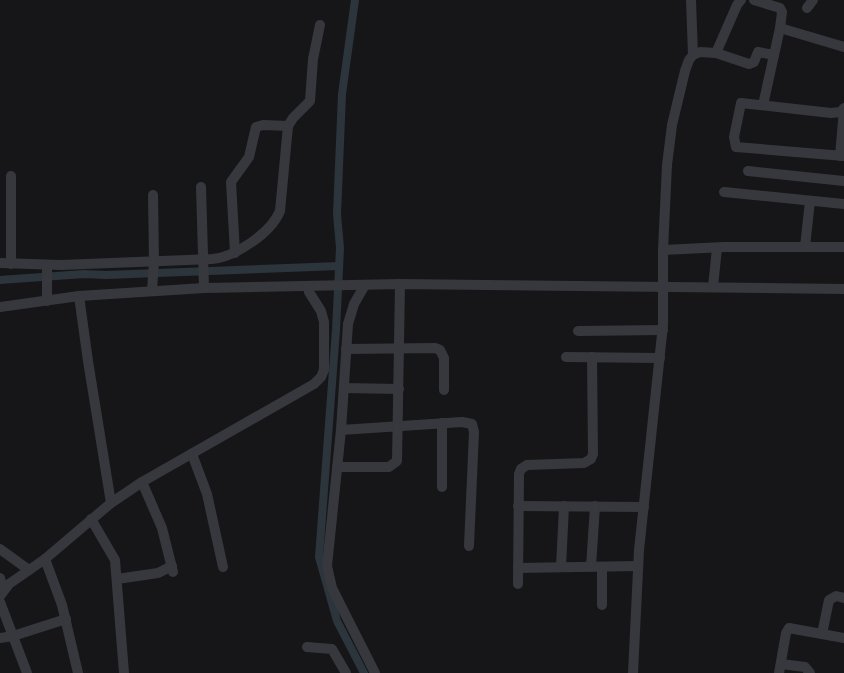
<svg xmlns="http://www.w3.org/2000/svg" width="844" height="673" viewBox="0 0 844 673" font-family="Karla,sans-serif">
  <rect width="100%" height="100%" fill="#161618"/>
  <g fill="none" stroke-linecap="round" stroke-linejoin="round">
    <g stroke="#2c353c" stroke-width="8">
      <polyline points="355,0 342,94 337,214 340,248 336,330 319,557 337,621 364,673"/>
      <polyline points="0,280 84,274 106,275 339,266"/>
    </g>
    <g stroke="#37383d" stroke-width="10">
      <polyline points="691,0 693,55"/>
      <polyline points="754,0 780,8 782,12 780,28 844,47"/>
      <polyline points="807,8 813,0"/>
      <polyline points="716,53 749,64 754,62 758,52 774,55"/>
      <polyline points="763,105 780,28"/>
      <polyline points="844,108 841,112 831,113 741,103 734,137 736,147 844,156"/>
      <polyline points="840,156 844,109"/>
      <polyline points="748,171 844,181"/>
      <polyline points="201,187 204,288"/>
      <polyline points="724,192 844,204"/>
      <polyline points="805,247 810,201"/>
      <polyline points="663,250 724,247 844,247"/>
      <polyline points="235,253 231,182 249,157 256,127 263,125 288,126"/>
      <path d="M 0,263 L 61,265 L 212,259 C 235,257 271,233 280,211 L 288,126 L 293,118 L 310,101 L 313,59 L 320,25"/>
      <polyline points="11,264 11,176"/>
      <polyline points="365,285 354,304 348,324 341,430 327,566 332,588 375,673"/>
      <polyline points="713,287 717,248"/>
      <polyline points="152,291 154,261 153,195"/>
      <polyline points="47,301 47,265"/>
      <polyline points="0,307 79,296 204,288 400,284 844,289"/>
      <polyline points="578,331 663,330"/>
      <polyline points="346,349 435,348 440,350 444,358 444,390"/>
      <polyline points="566,357 660,358"/>
      <polyline points="344,388 399,389"/>
      <polyline points="341,430 462,422 472,424 474,432 469,546"/>
      <polyline points="192,454 207,494 223,567"/>
      <polyline points="337,467 389,467 397,461 400,284"/>
      <polyline points="142,482 162,528 173,572"/>
      <polyline points="442,487 442,423"/>
      <polyline points="111,503 142,482 314,384 321,377 324,370 324,322 321,311 309,292 308,287"/>
      <polyline points="518,506 644,507"/>
      <polyline points="91,519 115,560 124,673"/>
      <polyline points="0,549 29,570"/>
      <polyline points="45,559 62,605 78,673"/>
      <polyline points="561,567 564,506"/>
      <polyline points="591,567 595,506"/>
      <polyline points="518,568 638,566"/>
      <polyline points="0,578 3,590"/>
      <polyline points="117,579 158,573 172,566"/>
      <polyline points="518,584 519,474 521,469 527,465 584,463 591,459 593,454 592,357"/>
      <polyline points="0,596 9,584 45,559 111,503 88,361 79,296"/>
      <polyline points="0,602 27,673"/>
      <polyline points="602,605 602,567"/>
      <polyline points="822,634 829,600 836,596 844,598"/>
      <polyline points="0,638 13,636 66,619"/>
      <polyline points="307,647 332,649 346,673"/>
      <polyline points="781,664 805,667 810,673"/>
      <polyline points="633,673 639,550 663,325 663,250 667,165 672,125 685,71 689,60 693,55 700,52 716,53 737,5 741,0"/>
      <polyline points="779,673 786,633 789,628 844,638"/>
    </g>
  </g>
</svg>
